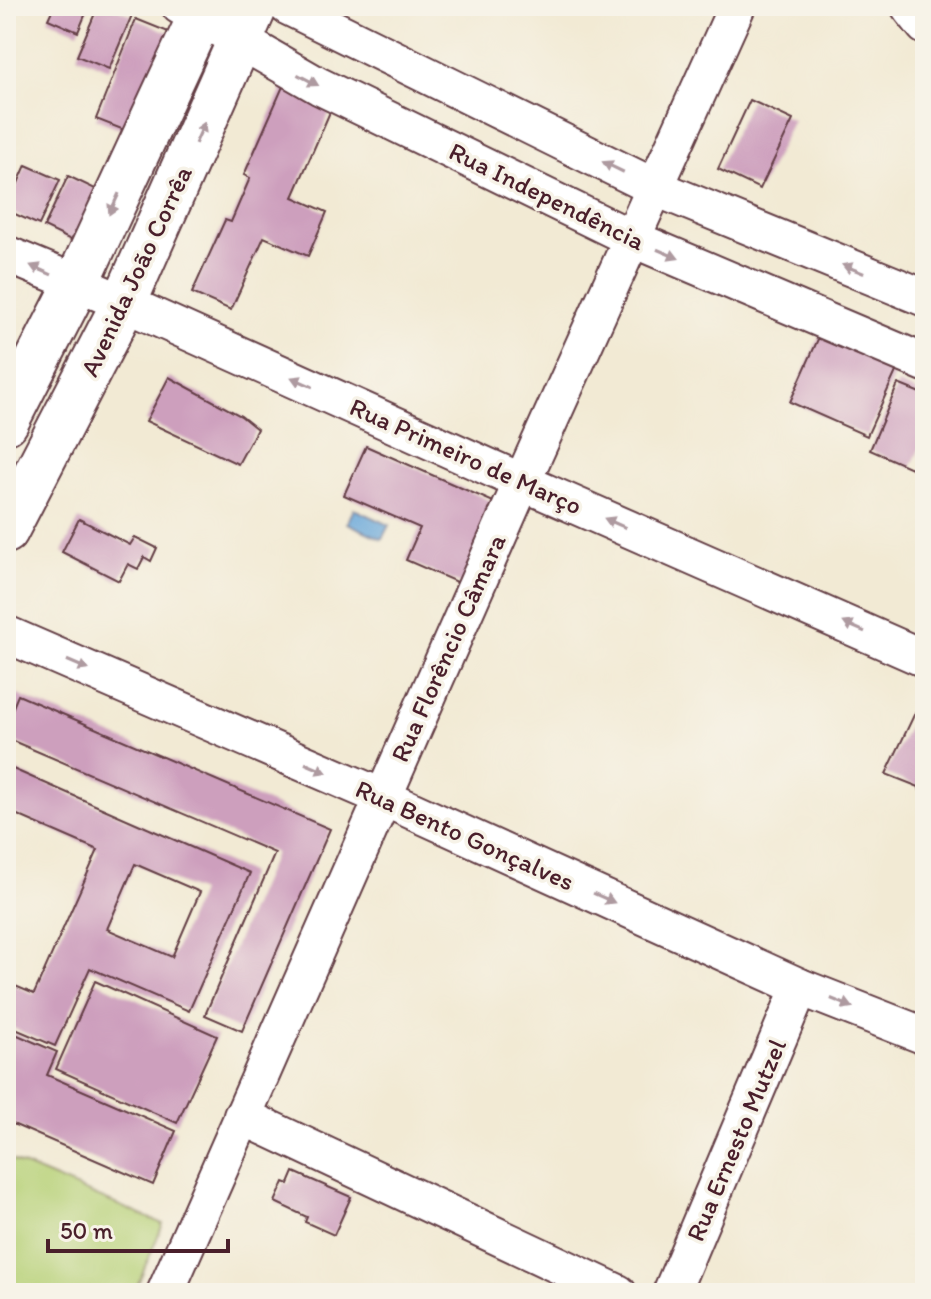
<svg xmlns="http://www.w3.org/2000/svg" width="931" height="1299" viewBox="0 0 931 1299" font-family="Itim,sans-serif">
  <rect width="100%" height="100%" fill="#f7f3e8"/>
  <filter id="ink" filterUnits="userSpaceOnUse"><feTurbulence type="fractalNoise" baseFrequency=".0125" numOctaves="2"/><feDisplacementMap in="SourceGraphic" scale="16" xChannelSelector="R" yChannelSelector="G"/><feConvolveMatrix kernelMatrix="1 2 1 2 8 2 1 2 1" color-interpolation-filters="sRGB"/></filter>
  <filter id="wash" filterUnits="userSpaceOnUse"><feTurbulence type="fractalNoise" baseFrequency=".006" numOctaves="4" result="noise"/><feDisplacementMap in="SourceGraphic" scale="32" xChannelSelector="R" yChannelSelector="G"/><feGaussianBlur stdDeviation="1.8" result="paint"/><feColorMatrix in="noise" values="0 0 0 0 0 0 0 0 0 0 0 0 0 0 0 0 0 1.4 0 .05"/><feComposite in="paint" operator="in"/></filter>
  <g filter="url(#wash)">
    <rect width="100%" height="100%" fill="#f2ead4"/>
    <polygon fill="#b5d075" stroke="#807850" stroke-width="2" points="6,1158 163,1224 134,1293 6,1293"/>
    <polygon fill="#66a6d9" stroke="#586282" stroke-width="2" points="354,509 389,525 382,539 347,523"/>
    <g id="blocks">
      <g fill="#cd9fbd" fill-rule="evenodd">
        <polygon points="54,6 89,6 78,32 48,19"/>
        <polygon points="98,6 110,6 132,15 109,69 77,56"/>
        <polygon points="136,19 181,37 142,137 96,119"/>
        <polygon points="284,84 333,105 293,197 327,212 308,256 264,237 231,310 192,293 225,220 231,222 250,178 244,175"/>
        <polygon points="750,100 793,120 760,189 718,169"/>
        <polygon points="26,165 60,180 39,225 6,210"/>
        <polygon points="68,176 110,196 75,242 44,227"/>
        <polygon points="822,330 899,365 867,436 790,402"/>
        <polygon points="169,377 241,416 257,429 238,464 146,421"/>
        <polygon points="898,384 925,395 925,436 911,468 870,450"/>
        <polygon points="366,446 498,504 463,585 406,560 420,528 344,495"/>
        <polygon points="79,519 130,545 135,537 157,548 151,561 144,557 138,569 128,564 119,581 62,552"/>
        <polygon points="18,695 330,829 242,1031 205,1015 275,853 6,738 6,724"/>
        <polygon points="923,696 925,697 924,811 919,787 886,774"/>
        <path d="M 6,766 L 250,873 L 189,1011 L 90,968 L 55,1046 L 6,1025 L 6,982 L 34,994 L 98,850 L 6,810 ZM 135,864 L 200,892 L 172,957 L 107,929 Z"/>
        <polygon points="95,981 217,1036 177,1123 56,1069"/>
        <polygon points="6,1030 57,1052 47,1075 176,1131 153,1185 6,1121"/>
        <polygon points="294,1172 351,1197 334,1235 305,1222 307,1217 275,1202 284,1182 289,1184"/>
      </g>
    </g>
  </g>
  <g filter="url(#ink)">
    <use href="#blocks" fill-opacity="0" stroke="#633d44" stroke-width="2"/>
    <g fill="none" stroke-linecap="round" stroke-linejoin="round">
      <g stroke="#633d44" stroke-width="40">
        <g id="minor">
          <polyline points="180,6 319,86 633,239 925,363"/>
          <polyline points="287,6 656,188 925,298"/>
          <polyline points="909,6 925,26"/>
          <polyline points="6,254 124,303 522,482 925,659"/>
          <polyline points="6,634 382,797 800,987 925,1036"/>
          <polyline points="242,1116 618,1293"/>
          <polyline points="165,1293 522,482 737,6"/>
          <polyline points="671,1293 800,987"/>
        </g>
      </g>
      <g stroke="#633d44" stroke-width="48">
        <g id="major">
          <polyline points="6,422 76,285 205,6"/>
          <polyline points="6,531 124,303 255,6"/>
        </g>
      </g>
      <use href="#minor" stroke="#fff" stroke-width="36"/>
      <use href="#major" stroke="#fff" stroke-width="44"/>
    </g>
    <defs><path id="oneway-solid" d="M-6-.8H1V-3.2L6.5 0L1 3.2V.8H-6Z" transform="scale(2)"/></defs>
    <g fill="#ae9aa0">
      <use href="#oneway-solid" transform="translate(308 80) rotate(28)"/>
      <use href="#oneway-solid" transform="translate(200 133) rotate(-66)"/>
      <use href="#oneway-solid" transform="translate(613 167) rotate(-154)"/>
      <use href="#oneway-solid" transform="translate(114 204) rotate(115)"/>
      <use href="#oneway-solid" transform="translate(668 254) rotate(23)"/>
      <use href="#oneway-solid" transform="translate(853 269) rotate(-158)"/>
      <use href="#oneway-solid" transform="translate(41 270) rotate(-156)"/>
      <use href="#oneway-solid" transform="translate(302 382) rotate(-156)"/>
      <use href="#oneway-solid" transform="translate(615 523) rotate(-156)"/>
      <use href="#oneway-solid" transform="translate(854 627) rotate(-156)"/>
      <use href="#oneway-solid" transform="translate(78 665) rotate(23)"/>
      <use href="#oneway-solid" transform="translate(316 768) rotate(23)"/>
      <use href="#oneway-solid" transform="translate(604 898) rotate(24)"/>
      <use href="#oneway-solid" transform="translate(842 1003) rotate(22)"/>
    </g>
  </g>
  <g text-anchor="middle" stroke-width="7" stroke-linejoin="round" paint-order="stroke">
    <g font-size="26" fill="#4a1f2b" stroke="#f7f3e8">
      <text transform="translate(547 196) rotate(26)" y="9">Rua Independência</text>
      <text transform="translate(136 271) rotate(-65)" y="9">Avenida João Corrêa</text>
      <text transform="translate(466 456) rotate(24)" y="9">Rua Primeiro de Março</text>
      <text transform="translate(448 648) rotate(-66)" y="9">Rua Florêncio Câmara</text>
      <text transform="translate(465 835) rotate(24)" y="9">Rua Bento Gonçalves</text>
      <text transform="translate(736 1140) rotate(-67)" y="9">Rua Ernesto Mutzel</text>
    </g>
  </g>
  <rect width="931" height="1299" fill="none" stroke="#f7f3e8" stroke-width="32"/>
  <path d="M48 1239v12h180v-12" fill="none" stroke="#4a1f2b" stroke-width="4"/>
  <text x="60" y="1239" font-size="24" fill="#4a1f2b" stroke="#f7f3e8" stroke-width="6" paint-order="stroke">50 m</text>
</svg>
